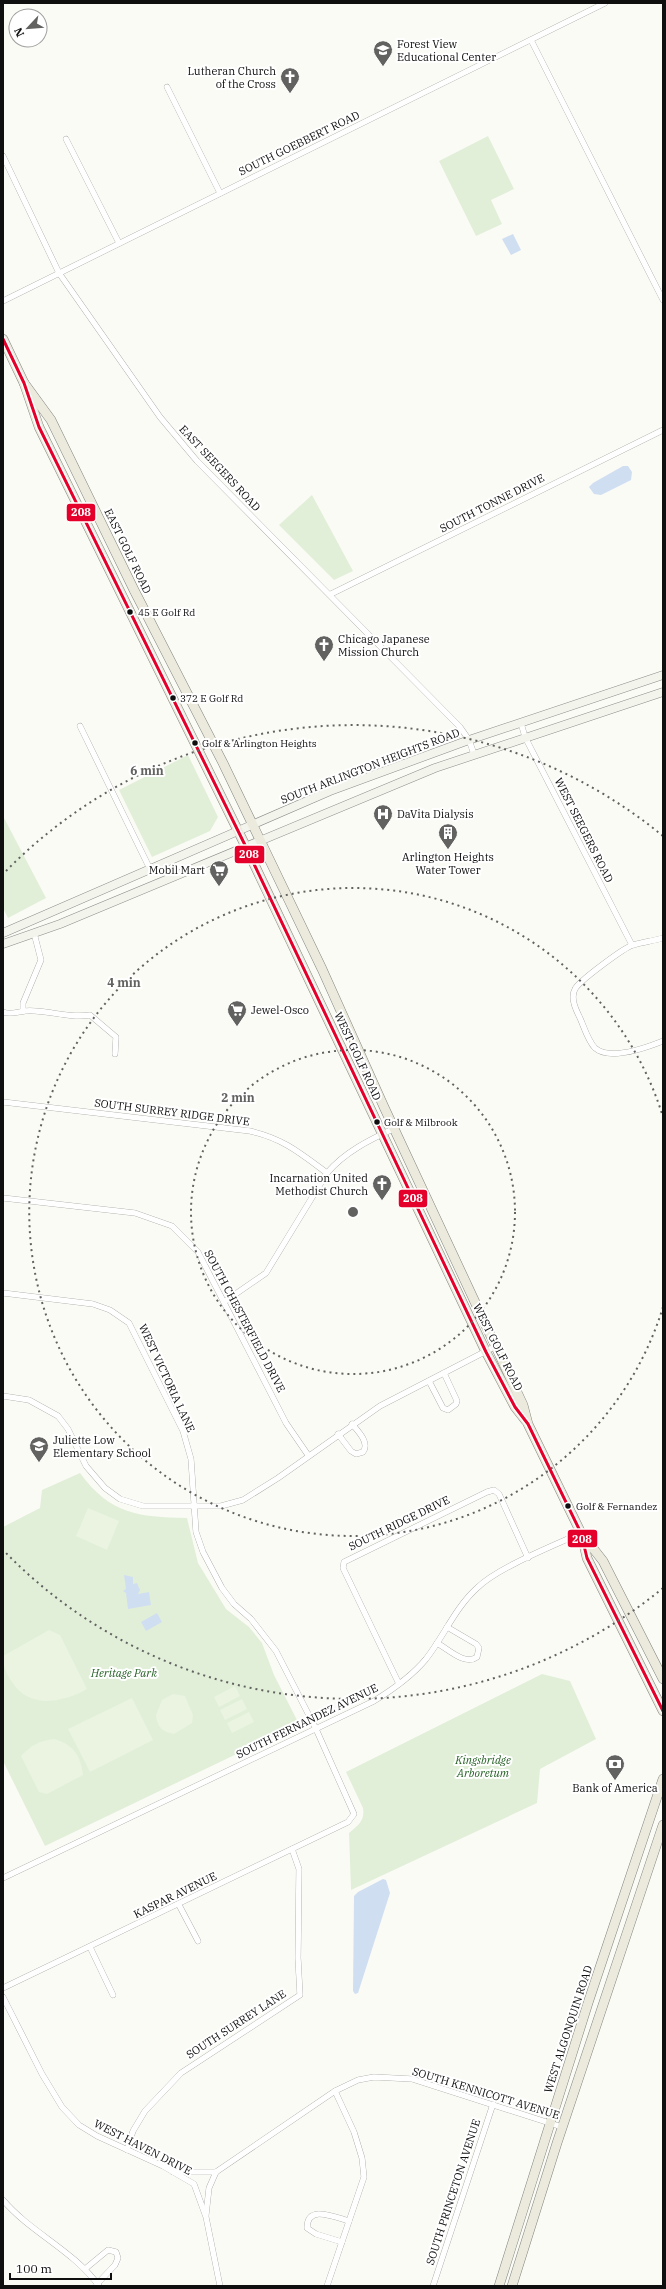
<svg xmlns="http://www.w3.org/2000/svg" width="666" height="2289" viewBox="0 0 666 2289" font-family="'IBM Plex Serif',serif">
  <rect width="100%" height="100%" fill="#fbfbf6"/>
  <g fill="#e1efd8">
    <polygon points="488,136 514,189 491,200 502,224 476,236 439,161"/>
    <polygon points="312,495 353,571 334,580 279,525"/>
    <polygon points="188,755 218,817 210,831 152,857 119,790"/>
    <polygon points="3,816 46,898 8,918 3,908"/>
    <path d="M 80,1473 C 110,1514 138,1517 187,1518 L 198,1563 L 226,1609 L 249,1627 L 262,1643 L 274,1675 L 299,1724 L 45,1846 L 3,1761 L 3,1527 L 40,1508 L 42,1490 Z"/>
    <path d="M 542,1674 L 570,1681 L 596,1739 L 540,1769 L 537,1803 L 351,1890 L 349,1833 C 358,1825 365,1821 363,1808 L 346,1772 Z"/>
  </g>
  <g fill="#eaf4e1">
    <polygon points="88,1508 119,1521 107,1550 76,1536"/>
    <path d="M 49,1630 L 60,1635 L 87,1689 C 64,1702 29,1710 12,1682 C 6,1674 3,1666 3,1656 Z"/>
    <polygon points="235,1686 240,1696 219,1707 214,1697"/>
    <path d="M 173,1694 L 185,1696 L 193,1715 L 192,1723 L 174,1734 C 162,1732 157,1727 156,1715 L 162,1700 Z"/>
    <polygon points="132,1698 153,1740 90,1772 68,1729"/>
    <polygon points="242,1699 247,1709 225,1720 220,1710"/>
    <polygon points="249,1712 254,1722 232,1733 227,1723"/>
    <path d="M 54,1739 C 73,1744 81,1756 83,1775 L 47,1794 L 39,1792 L 21,1756 C 31,1745 39,1741 54,1739 Z"/>
  </g>
  <g fill="#d0def2">
    <polygon points="513,234 521,250 511,255 502,239"/>
    <polygon points="623,466 628,466 632,472 631,480 601,495 594,494 589,487 593,483"/>
    <polygon points="124,1575 133,1577 133,1584 137,1583 140,1590 138,1594 149,1592 151,1605 128,1609 126,1593 123,1591 126,1589"/>
    <polygon points="157,1613 162,1622 146,1631 141,1622"/>
    <polygon points="383,1879 386,1880 390,1893 358,1993 355,1994 353,1991 354,1896 358,1892"/>
  </g>
  <g fill="none" stroke-linecap="round" stroke-linejoin="round">
    <g stroke="#959593" stroke-width="6">
      <g id="minor">
        <polyline points="531,40 663,300"/>
        <polyline points="167,87 220,193"/>
        <polyline points="66,139 119,243"/>
        <polyline points="3,156 59,273 160,417 197,461 460,727 469,740 474,754"/>
        <polyline points="3,301 605,3"/>
        <polyline points="331,594 663,430"/>
        <polyline points="521,723 525,737 632,945"/>
        <polyline points="80,726 150,869"/>
        <path d="M 663,938 C 653,941 643,942 633,945 C 625,947 579,981 575,989 C 570,998 576,1010 580,1018 C 584,1027 588,1041 595,1048 C 610,1061 648,1047 663,1041"/>
        <polyline points="23,1011 23,1003 41,960 34,933"/>
        <path d="M 3,1012 C 10,1015 17,1012 25,1011 C 47,1009 68,1019 90,1015 L 116,1037 L 115,1054"/>
        <path d="M 3,1102 L 250,1131 C 284,1139 300,1153 327,1173"/>
        <polyline points="3,1198 135,1213 172,1226 198,1252 286,1423 308,1455"/>
        <polyline points="3,1293 93,1304 110,1310 129,1323 183,1431 191,1459 196,1532 203,1552 222,1588 234,1604 251,1619 276,1651 316,1729 354,1814 348,1822 3,1988"/>
        <path d="M 224,1302 L 266,1273 L 327,1173 C 345,1152 369,1140 395,1128"/>
        <polyline points="429,1381 443,1408 448,1410 456,1404 457,1401 444,1373"/>
        <polyline points="3,1396 29,1400 58,1416 68,1429 86,1466 105,1488 120,1499 143,1506 221,1506 243,1500 278,1478 380,1406 496,1346"/>
        <path d="M 338,1434 L 351,1451 L 356,1454 L 363,1452 C 370,1443 358,1431 352,1424"/>
        <path d="M 437,1643 C 448,1649 465,1666 477,1657 L 479,1648 L 476,1644 L 447,1627"/>
        <polyline points="399,1684 343,1568 344,1562 487,1492 494,1490 499,1494 528,1558"/>
        <path d="M 3,1878 L 374,1701 C 392,1690 412,1676 426,1659 C 444,1636 455,1608 477,1588 C 499,1567 553,1546 581,1533"/>
        <polyline points="179,1905 198,1941"/>
        <polyline points="90,1947 113,1995"/>
        <polyline points="3,1997 42,2074 62,2107 79,2125 97,2136 163,2166 194,2184 206,2217 220,2286"/>
        <polyline points="127,2150 133,2131 145,2111 181,2073 300,1995 298,1958 299,1869 292,1849"/>
        <polyline points="173,2172 216,2172"/>
        <path d="M 3,2200 C 31,2233 73,2250 99,2286"/>
        <polyline points="206,2215 209,2188 216,2172 335,2091 358,2080 374,2077 412,2079 562,2127"/>
        <path d="M 342,2242 L 316,2234 L 307,2228 C 307,2204 334,2217 349,2221"/>
        <polyline points="85,2269 108,2250 116,2252 118,2258 115,2265 97,2284"/>
        <polyline points="327,2286 364,2177 362,2158 354,2132 335,2091"/>
        <polyline points="433,2286 493,2104"/>
      </g>
    </g>
    <g stroke="#8c8c8a" stroke-width="9">
      <g id="secondary">
        <polyline points="3,933 330,791 469,740 663,675"/>
        <polyline points="3,944 60,924 435,768 663,692"/>
      </g>
    </g>
    <g stroke="#838380" stroke-width="10">
      <g id="primary">
        <polyline points="3,339 24,383 39,427 245,845 486,1352 515,1407 526,1421"/>
        <polyline points="24,383 51,420 134,590 223,763 322,969 384,1107 523,1405 528,1424 581,1533 603,1561 663,1679"/>
        <polyline points="582,1536 587,1558 663,1711"/>
        <polyline points="499,2286 588,2003 663,1779"/>
        <polyline points="512,2286 557,2143 663,1825"/>
      </g>
    </g>
    <use href="#minor" stroke="#fefefe" stroke-width="5.5"/>
    <use href="#secondary" stroke="#f3f4ec" stroke-width="8"/>
    <use href="#primary" stroke="#ebeadc" stroke-width="9"/>
    <g stroke="#fff" stroke-width="6">
      <polyline id="bus-1" points="3,339 24,383 39,427 245,845 486,1352 515,1407 528,1424 581,1533 587,1558 663,1711"/>
    </g>
    <use href="#bus-1" stroke="#e4002b" stroke-width="3"/>
  </g>
  <g fill="none" stroke="#626260" stroke-width="2" stroke-dasharray="2 4">
    <circle cx="353" cy="1212" r="162"/>
    <path d="M663 1307A324 324 0 1 1 663 1117"/>
    <path d="M663 1588A487 487 0 0 1 6 1553M6 871A487 487 0 0 1 663 836"/>
  </g>
  <defs>
    <g id="school-pin" transform="scale(1)"><path d="M0 17L-7.5 6A9.5 9.5 0 1 1 7.5 6Z" fill="#626260" stroke="#fff"/><path d="M0-5L7-2L0 1L-7-2ZM-4 1L0 2.5L4 1V4Q0 6-4 4Z" fill="#fff"/></g>
    <g id="church-pin" transform="scale(1)"><path d="M0 17L-7.5 6A9.5 9.5 0 1 1 7.5 6Z" fill="#626260" stroke="#fff"/><path d="M-1.2-6h2.4v3.5h3.3v2.4h-3.3V6h-2.4V-.1h-3.3v-2.4h3.3Z" fill="#fff"/></g>
    <g id="hospital-pin" transform="scale(1)"><path d="M0 17L-7.5 6A9.5 9.5 0 1 1 7.5 6Z" fill="#626260" stroke="#fff"/><path d="M-5-5h3v3.5h4V-5h3V5h-3V1.5h-4V5h-3Z" fill="#fff"/></g>
    <g id="building-pin" transform="scale(1)"><path d="M0 17L-7.5 6A9.5 9.5 0 1 1 7.5 6Z" fill="#626260" stroke="#fff"/><path d="M-4-6H4V6H1V3H-1V6H-4ZM-2.5-4.3h1.7v1.8h-1.7ZM.8-4.3h1.7v1.8H.8ZM-2.5-1h1.7V.8h-1.7ZM.8-1h1.7V.8H.8Z" fill="#fff"/></g>
    <g id="supermarket-pin" transform="scale(1)"><path d="M0 17L-7.5 6A9.5 9.5 0 1 1 7.5 6Z" fill="#626260" stroke="#fff"/><path d="M-6-5.5h2.5l.6 2H6L4.5 2H-2.5L-4.4-4H-6ZM-1.5 3.2a1.3 1.3 0 1 0 .1 0ZM3 3.2a1.3 1.3 0 1 0 .1 0Z" fill="#fff"/></g>
    <g id="bank-pin" transform="scale(1)"><path d="M0 17L-7.5 6A9.5 9.5 0 1 1 7.5 6Z" fill="#626260" stroke="#fff"/><path d="M-6-4H6V4H-6ZM0-2.3a2.3 2.3 0 1 0 0 4.6a2.3 2.3 0 1 0 0-4.6Z" fill="#fff"/></g>
  </defs>
  <g fill-rule="evenodd">
    <use href="#school-pin" x="383" y="50"/>
    <use href="#church-pin" x="290" y="77"/>
    <use href="#church-pin" x="324" y="645"/>
    <use href="#hospital-pin" x="383" y="814"/>
    <use href="#building-pin" x="448" y="833"/>
    <use href="#supermarket-pin" x="219" y="870"/>
    <use href="#supermarket-pin" x="237" y="1010"/>
    <use href="#church-pin" x="382" y="1184"/>
    <use href="#school-pin" x="39" y="1446"/>
    <use href="#bank-pin" x="615" y="1764"/>
  </g>
  <g fill="#0f0f0f" stroke="#fff" stroke-width="1.5">
    <circle cx="130" cy="612" r="3.5"/>
    <circle cx="173" cy="698" r="3.5"/>
    <circle cx="195" cy="743" r="3.5"/>
    <circle cx="377" cy="1122" r="3.5"/>
    <circle cx="568" cy="1506" r="3.5"/>
  </g>
  <g text-anchor="middle" stroke-width="4" stroke-linejoin="round" paint-order="stroke">
    <g font-size="10" fill="#0f0f0f" stroke="#fff" text-anchor="start">
      <text x="138" y="616">45 E Golf Rd</text>
      <text x="180" y="702">372 E Golf Rd</text>
      <text x="202" y="747">Golf &amp; Arlington Heights</text>
      <text x="384" y="1126">Golf &amp; Milbrook</text>
      <text x="576" y="1510">Golf &amp; Fernandez</text>
    </g>
    <g font-size="11" fill="#0f0f0f" stroke="#fff" text-anchor="start">
      <text x="397" y="48">Forest View<tspan x="397" dy="13">Educational Center</tspan></text>
      <text x="276" y="75" text-anchor="end">Lutheran Church<tspan x="276" dy="13">of the Cross</tspan></text>
      <text x="338" y="643">Chicago Japanese<tspan x="338" dy="13">Mission Church</tspan></text>
      <text x="397" y="818">DaVita Dialysis</text>
      <text x="448" y="861" text-anchor="middle">Arlington Heights<tspan x="448" dy="13">Water Tower</tspan></text>
      <text x="205" y="874" text-anchor="end">Mobil Mart</text>
      <text x="251" y="1014">Jewel-Osco</text>
      <text x="368" y="1182" text-anchor="end">Incarnation United<tspan x="368" dy="13">Methodist Church</tspan></text>
      <text x="53" y="1444">Juliette Low<tspan x="53" dy="13">Elementary School</tspan></text>
      <text x="615" y="1792" text-anchor="middle">Bank of America</text>
    </g>
    <g font-size="11" fill="#0f0f0f" stroke="#fff">
      <text transform="translate(299 143) rotate(-26)" y="4">SOUTH GOEBBERT ROAD</text>
      <text transform="translate(220 468) rotate(47)" y="4">EAST SEEGERS ROAD</text>
      <text transform="translate(492 503) rotate(-27)" y="4">SOUTH TONNE DRIVE</text>
      <text transform="translate(128 551) rotate(64)" y="4">EAST GOLF ROAD</text>
      <text transform="translate(370 766) rotate(-21)" y="4">SOUTH ARLINGTON HEIGHTS ROAD</text>
      <text transform="translate(584 830) rotate(63)" y="4">WEST SEEGERS ROAD</text>
      <text transform="translate(358 1056) rotate(65)" y="4">WEST GOLF ROAD</text>
      <text transform="translate(172 1112) rotate(7)" y="4">SOUTH SURREY RIDGE DRIVE</text>
      <text transform="translate(245 1321) rotate(62)" y="4">SOUTH CHESTERFIELD DRIVE</text>
      <text transform="translate(498 1347) rotate(63)" y="4">WEST GOLF ROAD</text>
      <text transform="translate(167 1378) rotate(65)" y="4">WEST VICTORIA LANE</text>
      <text transform="translate(399 1523) rotate(-26)" y="4">SOUTH RIDGE DRIVE</text>
      <text transform="translate(307 1721) rotate(-26)" y="4">SOUTH FERNANDEZ AVENUE</text>
      <text transform="translate(175 1895) rotate(-26)" y="4">KASPAR AVENUE</text>
      <text transform="translate(236 2024) rotate(-33)" y="4">SOUTH SURREY LANE</text>
      <text transform="translate(568 2029) rotate(-72)" y="4">WEST ALGONQUIN ROAD</text>
      <text transform="translate(486 2093) rotate(17)" y="4">SOUTH KENNICOTT AVENUE</text>
      <text transform="translate(143 2147) rotate(27)" y="4">WEST HAVEN DRIVE</text>
      <text transform="translate(453 2192) rotate(-72)" y="4">SOUTH PRINCETON AVENUE</text>
    </g>
    <g font-size="11" font-style="italic" fill="#266126" stroke="#fff">
      <text x="124" y="1677">Heritage Park</text>
      <text x="483" y="1764">Kingsbridge<tspan x="483" dy="13">Arboretum</tspan></text>
    </g>
  </g>
  <circle cx="353" cy="1212" r="6" fill="#626260" stroke="#fff" stroke-width="2"/>
  <g font-size="12" text-anchor="middle" font-weight="bold" fill="#626260" stroke="#fff" stroke-width="4" stroke-linejoin="round" paint-order="stroke">
    <text x="147" y="775">6 min</text>
    <text x="124" y="987">4 min</text>
    <text x="238" y="1102">2 min</text>
  </g>
  <g stroke="#fff" stroke-width="1.5">
    <rect x="66" y="503" width="30" height="19" rx="4" fill="#e4002b"/>
    <rect x="234" y="845" width="31" height="19" rx="4" fill="#e4002b"/>
    <rect x="398" y="1189" width="30" height="19" rx="4" fill="#e4002b"/>
    <rect x="567" y="1529" width="31" height="19" rx="4" fill="#e4002b"/>
  </g>
  <g font-size="11" text-anchor="middle" font-weight="bold" fill="#fff">
    <text x="81" y="516">208</text>
    <text x="249" y="858">208</text>
    <text x="413" y="1202">208</text>
    <text x="582" y="1543">208</text>
  </g>
  <rect width="666" height="2289" fill="none" stroke="#0f0f0f" stroke-width="8"/>
  <g transform="translate(28 28) rotate(244)"><circle r="19" fill="#ffffff" stroke="#9f9f9f"/>
  <path d="M0-3L7 15L0 10L-7 15Z" fill="#626260"/>
  <text y="-6" font-size="11" font-weight="bold" text-anchor="middle" fill="#0f0f0f">N</text>
  </g>
  <path d="M10 2273v6h101v-6" fill="none" stroke="#0f0f0f" stroke-width="2"/>
  <text x="16" y="2273" font-size="12" fill="#0f0f0f" stroke="#ffffff" stroke-width="3" paint-order="stroke">100 m</text>
</svg>
